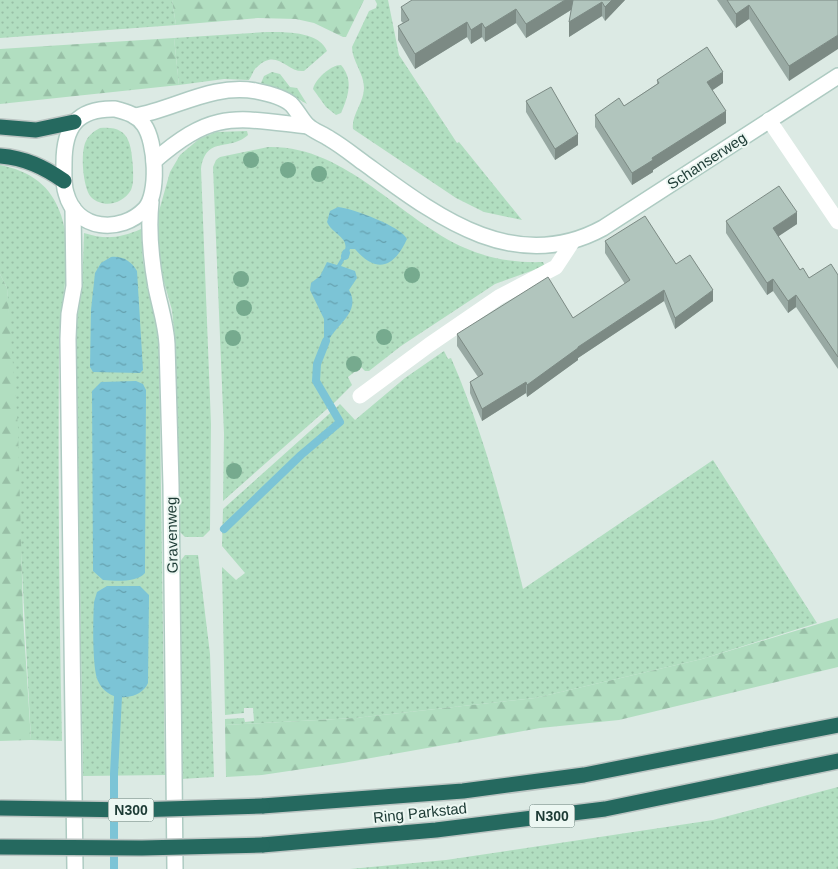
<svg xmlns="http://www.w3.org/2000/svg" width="838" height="869" viewBox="0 0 838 869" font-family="Helvetica,sans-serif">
  <defs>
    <pattern id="grass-dots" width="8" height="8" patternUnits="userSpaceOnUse" patternTransform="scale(1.25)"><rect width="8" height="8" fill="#b1dec0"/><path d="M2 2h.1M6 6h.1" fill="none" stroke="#98bfa6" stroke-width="1.8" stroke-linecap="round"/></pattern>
    <pattern id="forest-firs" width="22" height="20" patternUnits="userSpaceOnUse" patternTransform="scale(1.25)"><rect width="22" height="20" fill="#b1dec0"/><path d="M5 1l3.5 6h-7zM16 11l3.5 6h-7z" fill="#98bfa6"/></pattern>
    <pattern id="water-ripples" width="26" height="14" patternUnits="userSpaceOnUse" patternTransform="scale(1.25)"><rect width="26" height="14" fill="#7cc4d6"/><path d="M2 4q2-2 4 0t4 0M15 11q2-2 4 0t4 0" fill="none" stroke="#65a0ae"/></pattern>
  </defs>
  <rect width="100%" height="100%" fill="#dceae4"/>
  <g fill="url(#grass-dots)">
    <polygon points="0,0 172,0 176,25 0,38"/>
    <path d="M 375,0 L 388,0 L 399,55 L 457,143 L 459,142 L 522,220 L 484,212 L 456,198 L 353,129 C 351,115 364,103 364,88 C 364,73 352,61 352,47 L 369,11 L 376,8 L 377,4 Z"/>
    <path d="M 267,32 C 284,32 319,31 327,51 L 304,71 C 287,73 277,47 257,67 C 253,70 252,76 249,80 L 224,79 L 179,85 L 174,38 Z"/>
    <path d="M 341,65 C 354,80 348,97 341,113 L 336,115 L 326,107 L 313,89 C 315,79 331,65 341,65 Z"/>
    <polygon points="272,72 280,74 290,87 297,88 307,104 286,92 261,83 264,76"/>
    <path d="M 100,128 C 130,125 131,144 133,167 C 133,175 134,183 131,190 C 123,204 103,209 91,197 C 83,188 80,152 86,141 C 89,135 94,131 100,128 Z"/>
    <path d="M 247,131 L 248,135 C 229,152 206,135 201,169 L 211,424 L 210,530 L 203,537 L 185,537 L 179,531 L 175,339 L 172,310 L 162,275 L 158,240 L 159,211 L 170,172 L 180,155 L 199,139 L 216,132 Z"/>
    <path d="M 268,147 C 346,145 399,219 465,248 C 490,259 516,263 543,262 L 545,266 L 495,284 L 401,346 L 369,371 L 365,371 L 361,367 L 348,377 L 352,385 L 335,402 L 223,501 L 224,434 L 213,167 L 216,160 L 220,157 Z"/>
    <path d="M 0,165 C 30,171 51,185 61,215 C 75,257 59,304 59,346 C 58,478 59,609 62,741 L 31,740 L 7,288 L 0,274 Z"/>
    <path d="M 141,229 L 143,261 L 156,319 L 159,348 L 165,775 L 83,776 L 76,325 L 82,290 L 84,233 C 106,240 120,238 141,229 Z"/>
    <path d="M 444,351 L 448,359 L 451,358 C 483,431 504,511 523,589 L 713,460 L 817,623 L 702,659 L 535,698 L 355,718 L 225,725 L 225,719 L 244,718 L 245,722 L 254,721 L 253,708 L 244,708 L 244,713 L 225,715 L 222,567 L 236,580 L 245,573 L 222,546 L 223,509 L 338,406 L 340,404 L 355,420 L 405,378 Z"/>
    <polygon points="185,555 198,555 210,654 214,777 181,779 179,563"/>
    <polygon points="838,787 838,869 350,869 446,860 713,820"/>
  </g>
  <g fill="url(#forest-firs)">
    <polygon points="172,0 364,0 346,37 343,37 314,23 296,19 258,18 176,25"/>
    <polygon points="174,38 179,85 0,104 0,49"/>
    <polygon points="0,274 7,288 18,428 23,616 31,740 0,741"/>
    <polygon points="838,618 838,667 619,720 540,728 343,763 262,775 226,777 225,725 355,718 535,698 702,659"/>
  </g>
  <g fill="url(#water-ripples)">
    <path d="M 338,207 C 352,208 402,227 407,239 C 394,268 376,274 355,249 L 350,249 L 348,254 L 344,252 C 351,238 332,234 327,222 L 330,211 Z"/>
    <path d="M 343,255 L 346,257 L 341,266 L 355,271 L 357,278 L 349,290 C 362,312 335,325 328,342 L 324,341 L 324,319 L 310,290 L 311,283 L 320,276 L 327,262 L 337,265 Z"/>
    <path d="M 111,257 C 123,256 131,261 137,271 L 143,370 L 140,373 L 93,372 L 90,367 L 91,310 L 95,273 L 101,263 Z"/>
    <path d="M 136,381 L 143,384 L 146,390 L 145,573 C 136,583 115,581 103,580 L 93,571 L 92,391 L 101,382 Z"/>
    <path d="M 107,586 L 140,586 L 149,595 L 148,683 C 144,692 136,696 126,697 C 114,699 103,692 98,681 C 92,668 93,618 94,602 L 97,592 Z"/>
  </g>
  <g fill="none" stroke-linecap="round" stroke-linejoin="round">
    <g stroke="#7cc4d6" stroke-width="8">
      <polyline points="345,256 346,253"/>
      <polyline points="224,529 301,455 340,422 316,381 317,364 326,341"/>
      <polyline points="114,869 114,774 118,697"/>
    </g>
    <g stroke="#aecbc2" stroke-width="18">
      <g id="secondary">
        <path d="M 115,109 C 127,112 137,115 144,125 C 156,142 159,194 145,209 C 121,234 76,231 66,193 C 63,184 64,173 64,163 C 64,127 77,108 115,109 Z"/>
        <path d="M 135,116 C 175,109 213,83 256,91 C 266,93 283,97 291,104 C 297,110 301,119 307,125 C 313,131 323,134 330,139 C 342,146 353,155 364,163 C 434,214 513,277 603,228 L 838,76"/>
        <path d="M 154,161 C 214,109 234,118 308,126"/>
        <path d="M 151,202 C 148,230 151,259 156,287 C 160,307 166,324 167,344 L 171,485 L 175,869"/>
        <polyline points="73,208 74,286 69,314 68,339 75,869"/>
      </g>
    </g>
    <g stroke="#bbc4c2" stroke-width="18">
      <g id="highway">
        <polyline points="0,127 36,130 74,122"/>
        <path d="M 0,156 C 25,158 44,167 64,181"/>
        <polyline points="262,806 463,791 584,775 838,725"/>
        <polyline points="262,845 436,830 605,809 838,761"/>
      </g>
    </g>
    <g stroke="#fff" stroke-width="15">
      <polyline points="769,120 838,222"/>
      <polyline points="360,396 429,345 499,297 556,267 573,241"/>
    </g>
    <use href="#secondary" stroke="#fff" stroke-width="15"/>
    <use href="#highway" stroke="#25695f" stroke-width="15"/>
    <g stroke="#bbc4c2" stroke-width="18" stroke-linecap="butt">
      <g id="highway-bridge">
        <polyline points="0,808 134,810 262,806"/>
        <polyline points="0,847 142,848 262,845"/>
      </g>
    </g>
    <use href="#highway-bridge" stroke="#25695f" stroke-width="15"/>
  </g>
  <g fill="#76aa8e">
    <circle cx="251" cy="160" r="8"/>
    <circle cx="288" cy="170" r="8"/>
    <circle cx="319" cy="174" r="8"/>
    <circle cx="412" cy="275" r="8"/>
    <circle cx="241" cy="279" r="8"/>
    <circle cx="244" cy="308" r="8"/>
    <circle cx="384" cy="337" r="8"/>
    <circle cx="233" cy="338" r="8"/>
    <circle cx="354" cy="364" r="8"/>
    <circle cx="234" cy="471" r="8"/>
  </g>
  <g fill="#98a9a3">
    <polygon points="625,0 605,21 602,16 569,37 571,10 526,38 516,23 485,42 482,37 471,44 467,37 415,69 398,40 398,26 403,23 401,21 401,7"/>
    <polygon points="717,0 838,0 789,81 749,19 736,28"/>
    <polygon points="657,80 723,83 712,90 726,123 653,170 653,172 632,185 595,127 595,115 624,106 657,84"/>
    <polygon points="526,101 578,145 555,160 526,112"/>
    <polygon points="726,221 797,224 778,236 800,270 809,278 838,275 838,369 796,307 788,313 773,291 767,295 726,233"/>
    <polygon points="605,241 676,264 713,301 675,329 664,301 578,358 578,360 527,397 526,393 482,421 470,393 470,382 478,377 457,346 457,334 573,318 625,284 605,253"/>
  </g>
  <g fill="#7c8a84">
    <polygon points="565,0 574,0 574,8 526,38 526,24"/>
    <polygon points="612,0 625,0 605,21 605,7"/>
    <polygon points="602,2 602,16 569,37 569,22"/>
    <polygon points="749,5 749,19 736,28 736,14"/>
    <polygon points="516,9 516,23 485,42 485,28"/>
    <polygon points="467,22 467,37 415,69 415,54"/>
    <polygon points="482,23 482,37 471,44 471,30"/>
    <polygon points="838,35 838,49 789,81 789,66"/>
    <polygon points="723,72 723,83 707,94 707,82"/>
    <polygon points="726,111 726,123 653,170 653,172 632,185 632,173 652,158"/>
    <polygon points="578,134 578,145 555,160 555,149"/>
    <polygon points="797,212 797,224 773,240 773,228"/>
    <polygon points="773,279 773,291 767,295 767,283"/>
    <polygon points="664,290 664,301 578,358 578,360 527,397 527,385 578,347"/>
    <polygon points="713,290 713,301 675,329 675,318"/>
    <polygon points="796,295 796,307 788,313 788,301"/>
    <polygon points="526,382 526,393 482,421 482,409"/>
  </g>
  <g fill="#b1c5bd" stroke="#7c8a84">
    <polygon points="412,0 565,0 526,24 516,9 485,28 482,23 471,30 467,22 415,54 398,26 409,20 401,7"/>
    <polygon points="573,0 612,0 605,7 602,2 569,22"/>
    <polygon points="727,0 838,0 838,35 789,66 749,5 736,14"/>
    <polygon points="707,47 723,72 707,82 726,111 652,158 653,160 632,173 595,115 619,98 624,106 659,83 657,80"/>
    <polygon points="551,87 578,134 555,149 526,101"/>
    <polygon points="779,186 797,212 773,228 800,270 803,268 809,278 831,264 838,275 838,357 796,295 788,301 773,279 767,283 726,221"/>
    <polygon points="645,216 676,264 690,255 713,290 675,318 664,290 578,347 578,348 527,385 526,382 482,409 470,382 483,374 457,334 548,277 573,318 630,280 605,241"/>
  </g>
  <g text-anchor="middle" stroke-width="4" stroke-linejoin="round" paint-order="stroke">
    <g fill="#ecf7f2" stroke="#5a736d" stroke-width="1">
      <rect x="108.5" y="798.5" width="45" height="23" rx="4"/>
      <rect x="529.5" y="804.5" width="45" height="23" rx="4"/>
    </g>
    <g font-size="14" font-weight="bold" fill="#1c3a34">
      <text x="131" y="815">N300</text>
      <text x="552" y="821">N300</text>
    </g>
    <g font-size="15" fill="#1c3a34" stroke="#ecf7f2">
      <text transform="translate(707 161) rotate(-33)" y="5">Schanserweg</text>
      <text transform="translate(172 535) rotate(-91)" y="5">Gravenweg</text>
      <text transform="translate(420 813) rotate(-6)" y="5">Ring Parkstad</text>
    </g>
  </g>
</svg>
